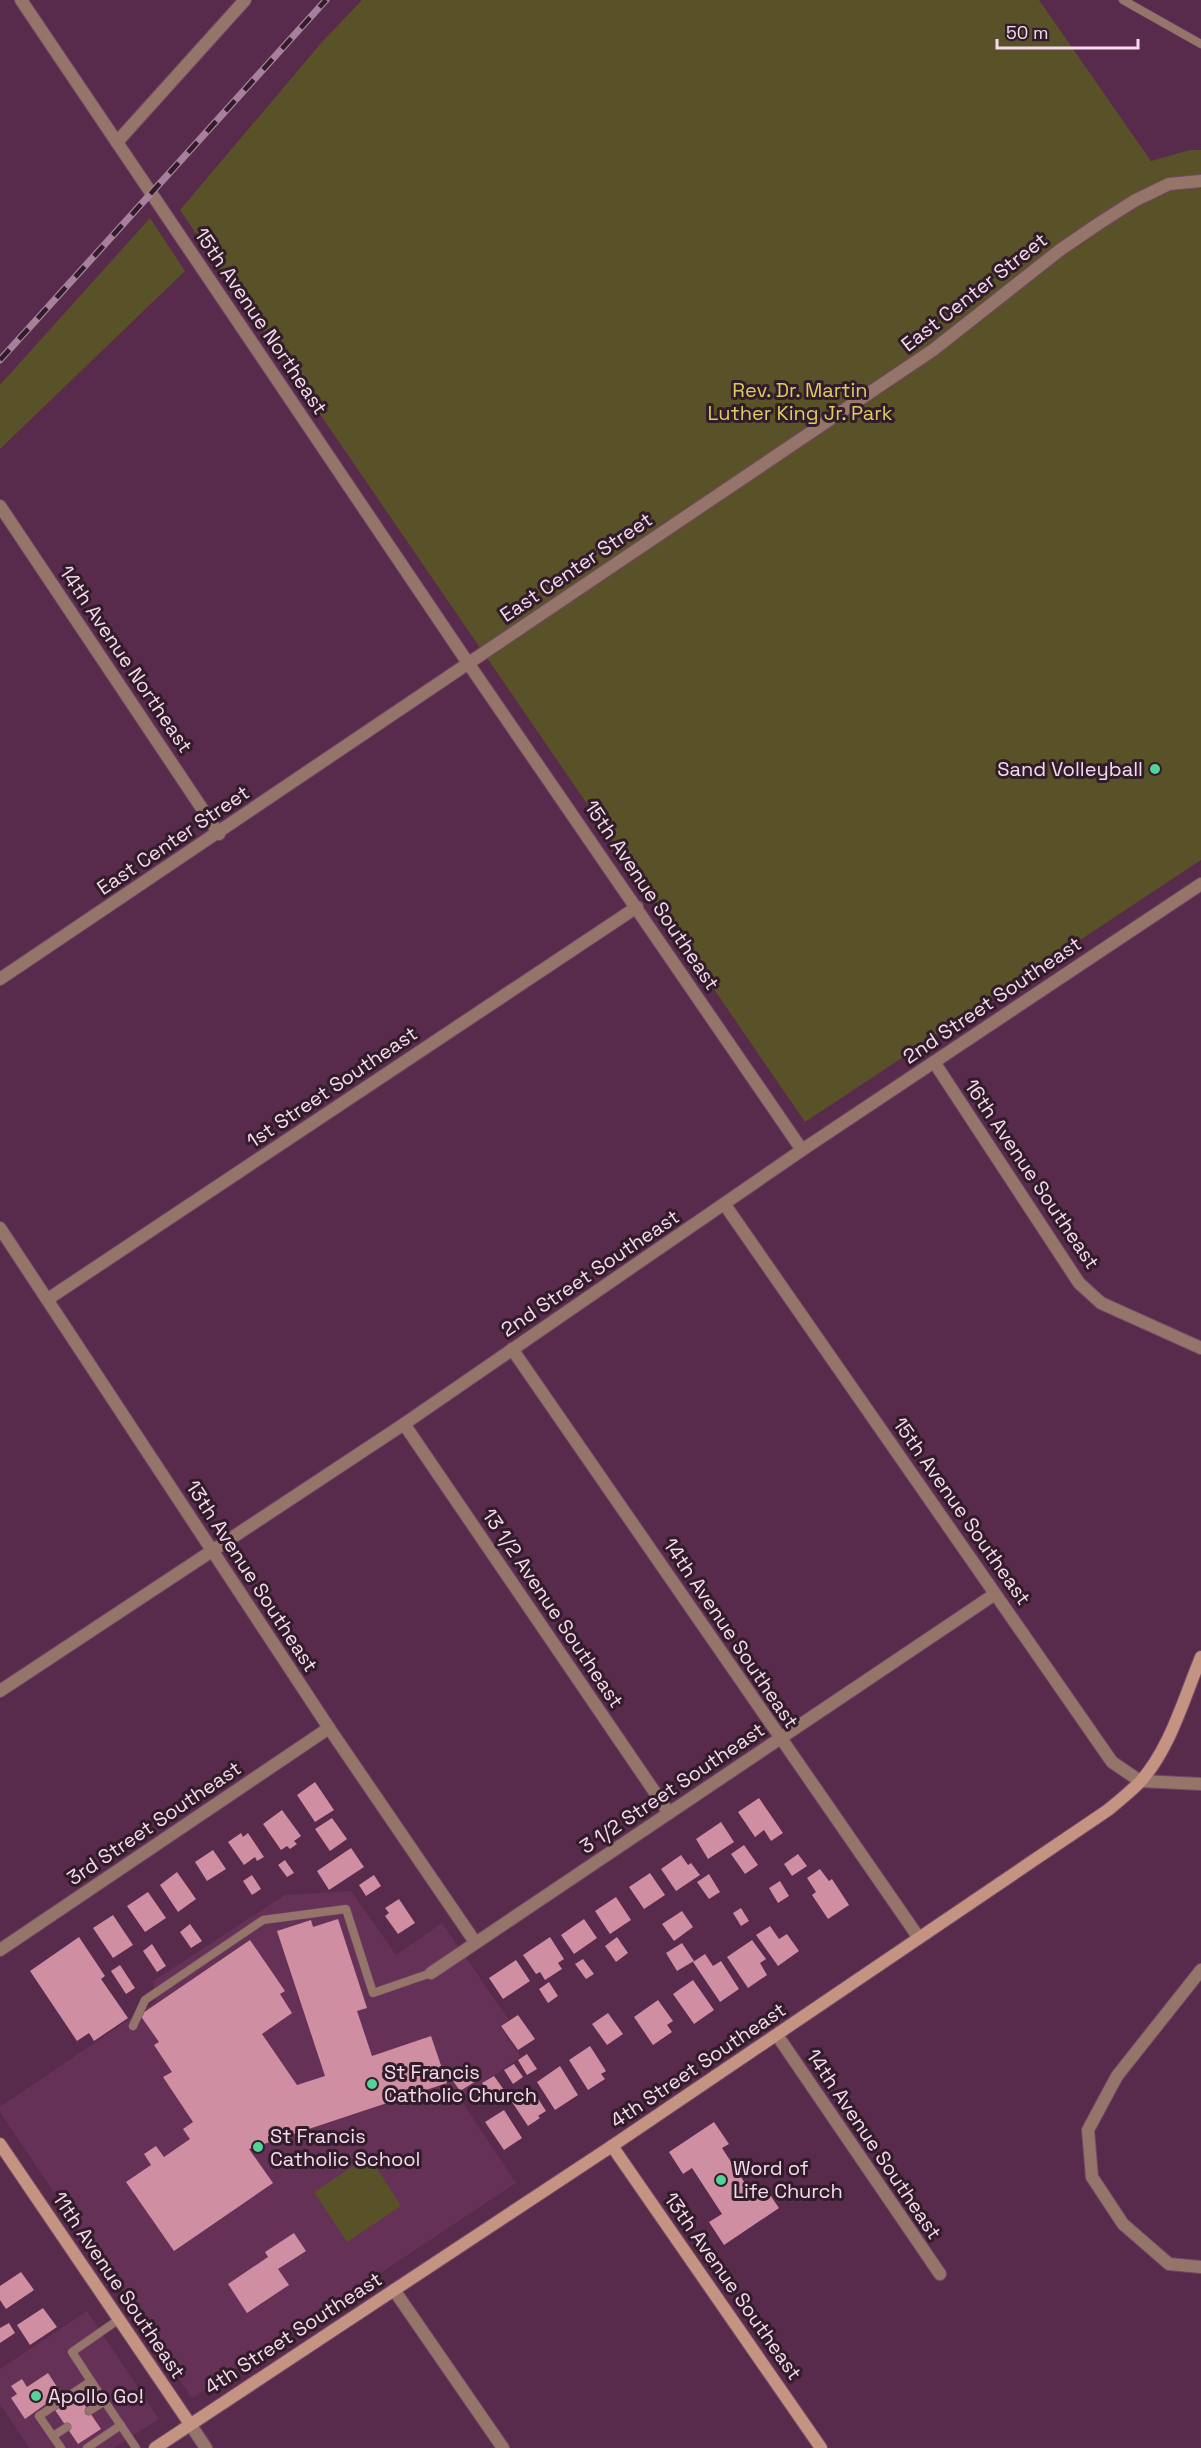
<svg xmlns="http://www.w3.org/2000/svg" width="1201" height="2448" viewBox="0 0 1201 2448" font-family="'Space Grotesk',sans-serif">
  <rect width="100%" height="100%" fill="#582a4b"/>
  <g fill="#663157">
    <polygon points="351,1891 396,1955 442,1923 509,2020 500,2026 521,2057 460,2099 516,2183 192,2398 0,2112 0,2107 156,2001 153,1981 285,1895"/>
    <polygon points="87,2311 159,2419 114,2448 29,2448 0,2404 0,2369"/>
  </g>
  <g fill="#595128">
    <polygon points="362,0 1039,0 1151,161 1190,150 1201,150 1201,860 805,1122 180,210 322,42"/>
    <polygon points="150,218 185,271 0,449 0,385"/>
    <polygon points="369,2156 401,2206 347,2242 314,2192"/>
  </g>
  <g fill="#cf8ea2">
    <polygon points="315,1782 334,1810 315,1822 297,1795"/>
    <polygon points="759,1798 783,1833 771,1841 764,1830 755,1837 738,1812"/>
    <polygon points="282,1810 301,1836 294,1841 297,1844 290,1849 287,1846 281,1850 263,1824"/>
    <polygon points="332,1818 347,1839 330,1851 315,1829"/>
    <polygon points="721,1822 734,1842 708,1859 696,1839"/>
    <polygon points="241,1833 243,1837 248,1833 264,1857 257,1861 255,1857 244,1865 228,1842"/>
    <polygon points="744,1845 758,1865 745,1874 731,1854"/>
    <polygon points="351,1848 364,1867 329,1890 317,1871"/>
    <polygon points="213,1850 226,1869 207,1881 195,1862"/>
    <polygon points="798,1854 807,1866 792,1876 784,1864"/>
    <polygon points="681,1855 688,1865 691,1863 700,1875 676,1891 661,1869"/>
    <polygon points="285,1860 294,1873 287,1877 278,1865"/>
    <polygon points="820,1869 829,1881 832,1879 849,1905 828,1919 812,1895 816,1892 807,1878"/>
    <polygon points="177,1872 196,1899 178,1912 160,1885"/>
    <polygon points="650,1873 665,1895 644,1909 629,1887"/>
    <polygon points="709,1874 720,1892 709,1899 697,1882"/>
    <polygon points="252,1875 261,1889 252,1895 243,1881"/>
    <polygon points="374,1875 381,1886 366,1896 359,1885"/>
    <polygon points="780,1881 789,1896 778,1903 769,1888"/>
    <polygon points="148,1892 166,1918 145,1932 127,1906"/>
    <polygon points="616,1897 631,1920 610,1934 595,1911"/>
    <polygon points="399,1899 415,1923 398,1934 385,1916 389,1913 385,1908"/>
    <polygon points="741,1908 749,1921 741,1926 733,1913"/>
    <polygon points="682,1911 693,1927 674,1941 662,1924"/>
    <polygon points="113,1915 133,1945 113,1958 93,1928"/>
    <polygon points="338,1919 367,2008 357,2011 372,2056 431,2036 447,2083 249,2149 273,2183 174,2251 126,2182 151,2165 144,2154 156,2146 164,2157 190,2139 183,2129 193,2122 163,2077 172,2072 154,2045 159,2042 140,2015 250,1940 285,1991 280,1994 292,2013 262,2034 297,2085 325,2076 277,1931 311,1920 313,1927"/>
    <polygon points="584,1919 597,1938 574,1954 561,1935"/>
    <polygon points="190,1924 202,1941 191,1948 180,1932"/>
    <polygon points="770,1926 779,1939 787,1934 799,1951 778,1966 756,1935"/>
    <polygon points="79,1937 105,1976 101,1979 128,2018 94,2041 89,2033 77,2041 30,1971"/>
    <polygon points="550,1937 564,1959 558,1963 562,1969 545,1980 540,1972 536,1974 523,1955"/>
    <polygon points="617,1937 628,1953 616,1962 605,1946"/>
    <polygon points="752,1940 766,1959 760,1963 767,1975 748,1988 727,1957"/>
    <polygon points="682,1943 694,1961 677,1971 666,1953"/>
    <polygon points="152,1944 166,1966 157,1972 143,1951"/>
    <polygon points="705,1954 713,1966 721,1961 739,1989 720,2002 693,1962"/>
    <polygon points="583,1959 594,1974 586,1979 575,1964"/>
    <polygon points="516,1960 530,1981 503,1999 489,1978"/>
    <polygon points="120,1965 135,1988 126,1994 111,1971"/>
    <polygon points="693,1980 714,2010 694,2024 673,1994"/>
    <polygon points="549,1982 558,1996 548,2003 539,1989"/>
    <polygon points="658,2000 673,2021 667,2025 672,2032 653,2045 634,2017"/>
    <polygon points="608,2013 623,2034 607,2045 592,2024"/>
    <polygon points="518,2015 535,2039 518,2050 501,2026"/>
    <polygon points="590,2046 606,2071 601,2074 605,2079 588,2090 569,2060"/>
    <polygon points="527,2054 537,2069 527,2075 518,2060"/>
    <polygon points="514,2064 523,2077 513,2084 504,2070"/>
    <polygon points="560,2066 578,2095 555,2110 537,2082"/>
    <polygon points="467,2067 476,2081 460,2091 451,2078"/>
    <polygon points="494,2076 504,2090 492,2098 482,2083"/>
    <polygon points="518,2089 523,2095 532,2089 546,2111 538,2116 540,2118 528,2126 512,2102 515,2101 511,2094"/>
    <polygon points="504,2110 522,2138 504,2150 485,2122"/>
    <polygon points="714,2122 729,2144 722,2148 752,2194 764,2186 779,2208 724,2245 709,2222 722,2214 692,2168 683,2174 669,2152"/>
    <polygon points="294,2233 306,2251 278,2269 289,2285 247,2313 228,2284 268,2257 265,2252"/>
    <polygon points="21,2272 34,2290 6,2309 0,2300 0,2286"/>
    <polygon points="43,2308 57,2327 30,2345 17,2325"/>
    <polygon points="9,2323 15,2333 0,2343 0,2328"/>
    <polygon points="48,2373 61,2393 25,2419 11,2398 17,2394 11,2386 22,2379 27,2387"/>
    <polygon points="78,2395 101,2429 78,2444 55,2410"/>
  </g>
  <g fill="none" stroke-linecap="round" stroke-linejoin="round">
    <g stroke="#754a68" stroke-width="9">
      <g id="service">
        <polyline points="1123,0 1201,44"/>
        <polyline points="133,2026 145,2000 263,1920 346,1909 373,1993 431,1973"/>
        <polyline points="91,2381 136,2448"/>
        <polyline points="89,2411 105,2401"/>
        <polyline points="53,2436 67,2427"/>
        <polyline points="61,2448 39,2416 91,2381 72,2352 118,2320"/>
        <polyline points="87,2448 121,2425"/>
      </g>
    </g>
    <g stroke="#754a68" stroke-width="14">
      <g id="minor">
        <polyline points="117,142 245,0"/>
        <polyline points="0,506 219,834"/>
        <polyline points="934,1062 1079,1283 1101,1303 1201,1348"/>
        <polyline points="802,1150 1201,884"/>
        <polyline points="725,1205 1112,1762 1140,1781 1201,1784"/>
        <polyline points="0,1228 329,1728 475,1942"/>
        <polyline points="48,1299 637,907"/>
        <polyline points="512,1349 919,1938"/>
        <polyline points="404,1424 669,1813"/>
        <polyline points="0,1950 329,1728"/>
        <polyline points="1201,1970 1117,2076 1088,2130 1092,2177 1123,2224 1169,2264 1201,2267"/>
        <polyline points="431,1973 995,1594"/>
        <polyline points="777,2035 940,2274"/>
        <polyline points="394,2290 503,2448"/>
      </g>
    </g>
    <g stroke="#754a68" stroke-width="14">
      <g id="tertiary">
        <polyline points="0,979 933,350 1060,250 1098,224 1134,201 1169,184 1201,181"/>
        <polyline points="0,1691 404,1424 802,1150 468,663 21,0"/>
        <polyline points="190,2424 206,2448"/>
      </g>
    </g>
    <g stroke="#754a68" stroke-width="14">
      <g id="secondary">
        <polyline points="0,2144 190,2424"/>
        <polyline points="612,2146 821,2448"/>
        <path d="M 155,2448 L 612,2146 L 1108,1810 C 1119,1801 1130,1792 1140,1782 C 1170,1749 1184,1698 1201,1657"/>
      </g>
    </g>
    <use href="#service" stroke="#95746a" stroke-width="8"/>
    <use href="#minor" stroke="#95746a" stroke-width="12"/>
    <use href="#tertiary" stroke="#95746a" stroke-width="12"/>
    <use href="#secondary" stroke="#c59382" stroke-width="12"/>
    <g stroke="#a7819b" stroke-width="7">
      <polyline id="rail" points="0,360 326,0"/>
    </g>
    <use href="#rail" stroke="#311c2a" stroke-width="4.5" stroke-dasharray="14" stroke-linecap="butt"/>
  </g>
  <g fill="#54d396" stroke="#311c2a" stroke-width="2">
    <circle cx="1155" cy="769" r="6"/>
    <circle cx="372" cy="2084" r="6"/>
    <circle cx="258" cy="2147" r="6"/>
    <circle cx="721" cy="2180" r="6"/>
    <circle cx="36" cy="2396" r="6"/>
  </g>
  <g text-anchor="middle" stroke-width="6" stroke-linejoin="round" paint-order="stroke">
    <g font-size="20" fill="#f7daed" stroke="#311c2a">
      <text transform="translate(974 292) rotate(-38)" y="7">East Center Street</text>
      <text transform="translate(261 321) rotate(56)" y="7">15th Avenue Northeast</text>
      <text transform="translate(576 567) rotate(-34)" y="7">East Center Street</text>
      <text transform="translate(126 659) rotate(56)" y="7">14th Avenue Northeast</text>
      <text transform="translate(173 840) rotate(-34)" y="7">East Center Street</text>
      <text transform="translate(652 895) rotate(56)" y="7">15th Avenue Southeast</text>
      <text transform="translate(992 1000) rotate(-34)" y="7">2nd Street Southeast</text>
      <text transform="translate(332 1087) rotate(-34)" y="7">1st Street Southeast</text>
      <text transform="translate(1032 1174) rotate(56)" y="7">16th Avenue Southeast</text>
      <text transform="translate(590 1273) rotate(-34)" y="7">2nd Street Southeast</text>
      <text transform="translate(962 1511) rotate(55)" y="7">15th Avenue Southeast</text>
      <text transform="translate(252 1576) rotate(57)" y="7">13th Avenue Southeast</text>
      <text transform="translate(553 1608) rotate(56)" y="7">13 1/2 Avenue Southeast</text>
      <text transform="translate(731 1633) rotate(56)" y="7">14th Avenue Southeast</text>
      <text transform="translate(672 1788) rotate(-34)" y="7">3 1/2 Street Southeast</text>
      <text transform="translate(154 1823) rotate(-34)" y="7">3rd Street Southeast</text>
      <text transform="translate(698 2065) rotate(-34)" y="7">4th Street Southeast</text>
      <text transform="translate(874 2144) rotate(56)" y="7">14th Avenue Southeast</text>
      <text transform="translate(119 2285) rotate(56)" y="7">11th Avenue Southeast</text>
      <text transform="translate(733 2286) rotate(55)" y="7">13th Avenue Southeast</text>
      <text transform="translate(293 2333) rotate(-33)" y="7">4th Street Southeast</text>
    </g>
    <g font-size="20" fill="#dfcb62" stroke="#311c2a">
      <text x="800" y="397">Rev. Dr. Martin<tspan x="800" dy="23">Luther King Jr. Park</tspan></text>
    </g>
    <g font-size="20" fill="#f7daed" stroke="#311c2a" text-anchor="start">
      <text x="1143" y="776" text-anchor="end">Sand Volleyball</text>
      <text x="384" y="2079">St Francis<tspan x="384" dy="23">Catholic Church</tspan></text>
      <text x="270" y="2143">St Francis<tspan x="270" dy="23">Catholic School</tspan></text>
      <text x="733" y="2175">Word of<tspan x="733" dy="23">Life Church</tspan></text>
      <text x="48" y="2403">Apollo Go!</text>
    </g>
  </g>
  <path d="M997 39v9h141v-9" fill="none" stroke="#f7daed" stroke-width="3"/>
  <text x="1006" y="39" font-size="18" fill="#f7daed" stroke="#311c2a" stroke-width="4.5" paint-order="stroke">50 m</text>
</svg>
